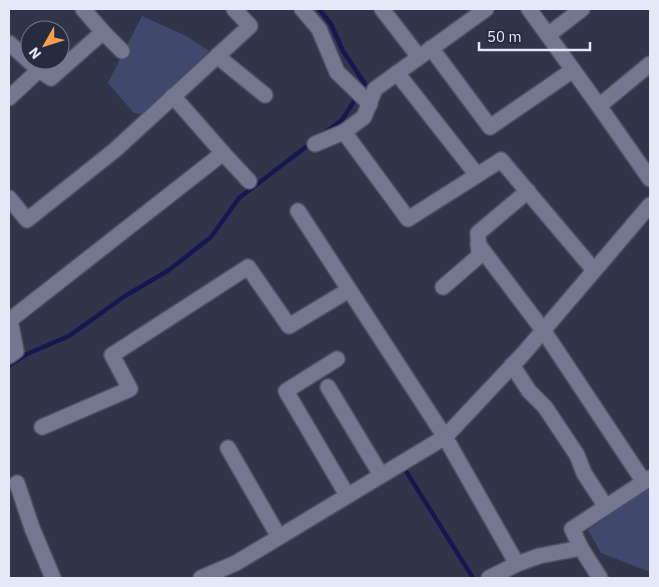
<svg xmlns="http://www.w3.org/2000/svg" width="659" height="587" viewBox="0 0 659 587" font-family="'IBM Plex Sans',sans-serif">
  <rect width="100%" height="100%" fill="#31354a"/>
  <g fill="#41486e">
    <polygon points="142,16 188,37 209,51 141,114 134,113 108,83"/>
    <polygon points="650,488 650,572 601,553 588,530"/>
  </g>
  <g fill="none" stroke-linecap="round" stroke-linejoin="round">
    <g stroke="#161651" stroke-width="4.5">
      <polyline points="319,9 331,24 343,51 365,84 342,120 323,134"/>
      <polyline points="9,365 27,354 69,336 125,296 169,270 211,237 239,198 311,143"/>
      <polyline points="407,466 404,468 473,578"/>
    </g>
    <g stroke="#4e5163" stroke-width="18">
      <g id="minor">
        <polyline points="83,9 103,32"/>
        <polyline points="302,9 319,29 337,72 370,104"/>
        <polyline points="382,9 419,57"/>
        <polyline points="529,9 599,106 650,64"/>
        <polyline points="548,35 582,9"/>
        <polyline points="9,43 39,70 9,98"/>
        <polyline points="431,48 490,127 573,70"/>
        <polyline points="217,56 265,95"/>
        <polyline points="39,70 51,78 103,32 122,51"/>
        <polyline points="397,73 477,175"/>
        <polyline points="173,96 223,153"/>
        <polyline points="599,106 650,179"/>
        <polyline points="344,132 408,219 501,160 593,269"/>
        <polyline points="315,144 344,132 364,117 375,89 486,9"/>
        <polyline points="9,198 27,220 115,150 250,26 234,9"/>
        <polyline points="298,211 445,437 517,564 539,556 581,548 572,529 650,478"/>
        <polyline points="478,244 543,330 644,482"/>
        <polyline points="443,287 479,256 478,233 528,191"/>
        <polyline points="9,356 16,351 10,320 223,153 249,181"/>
        <polyline points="337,359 286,391 347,495"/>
        <polyline points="512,365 529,391 545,407 577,455 584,473 606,507"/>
        <polyline points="328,387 381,475"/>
        <polyline points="42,427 130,389 112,355 248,267 289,326 349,290"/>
        <polyline points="228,448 279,537"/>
        <polyline points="17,483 32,528 53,578"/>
        <polyline points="581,548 600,578"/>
        <polyline points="201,578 236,563 445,437 524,353 650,205"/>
        <polyline points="489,578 517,564"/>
      </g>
    </g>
    <use href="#minor" stroke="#737890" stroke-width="15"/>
  </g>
  <rect width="659" height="587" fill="none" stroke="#e5e8f6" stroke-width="20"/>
  <g transform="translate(45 45) rotate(231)"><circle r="24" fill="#272b3f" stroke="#737788"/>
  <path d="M0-4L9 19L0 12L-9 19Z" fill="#fb9e50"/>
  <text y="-8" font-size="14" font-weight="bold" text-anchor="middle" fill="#e5e8f6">N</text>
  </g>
  <path d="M479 42v8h111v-8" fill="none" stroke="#e5e8f6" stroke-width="2.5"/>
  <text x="487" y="42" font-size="15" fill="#e5e8f6" stroke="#272b3f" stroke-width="4" paint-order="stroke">50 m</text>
</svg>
